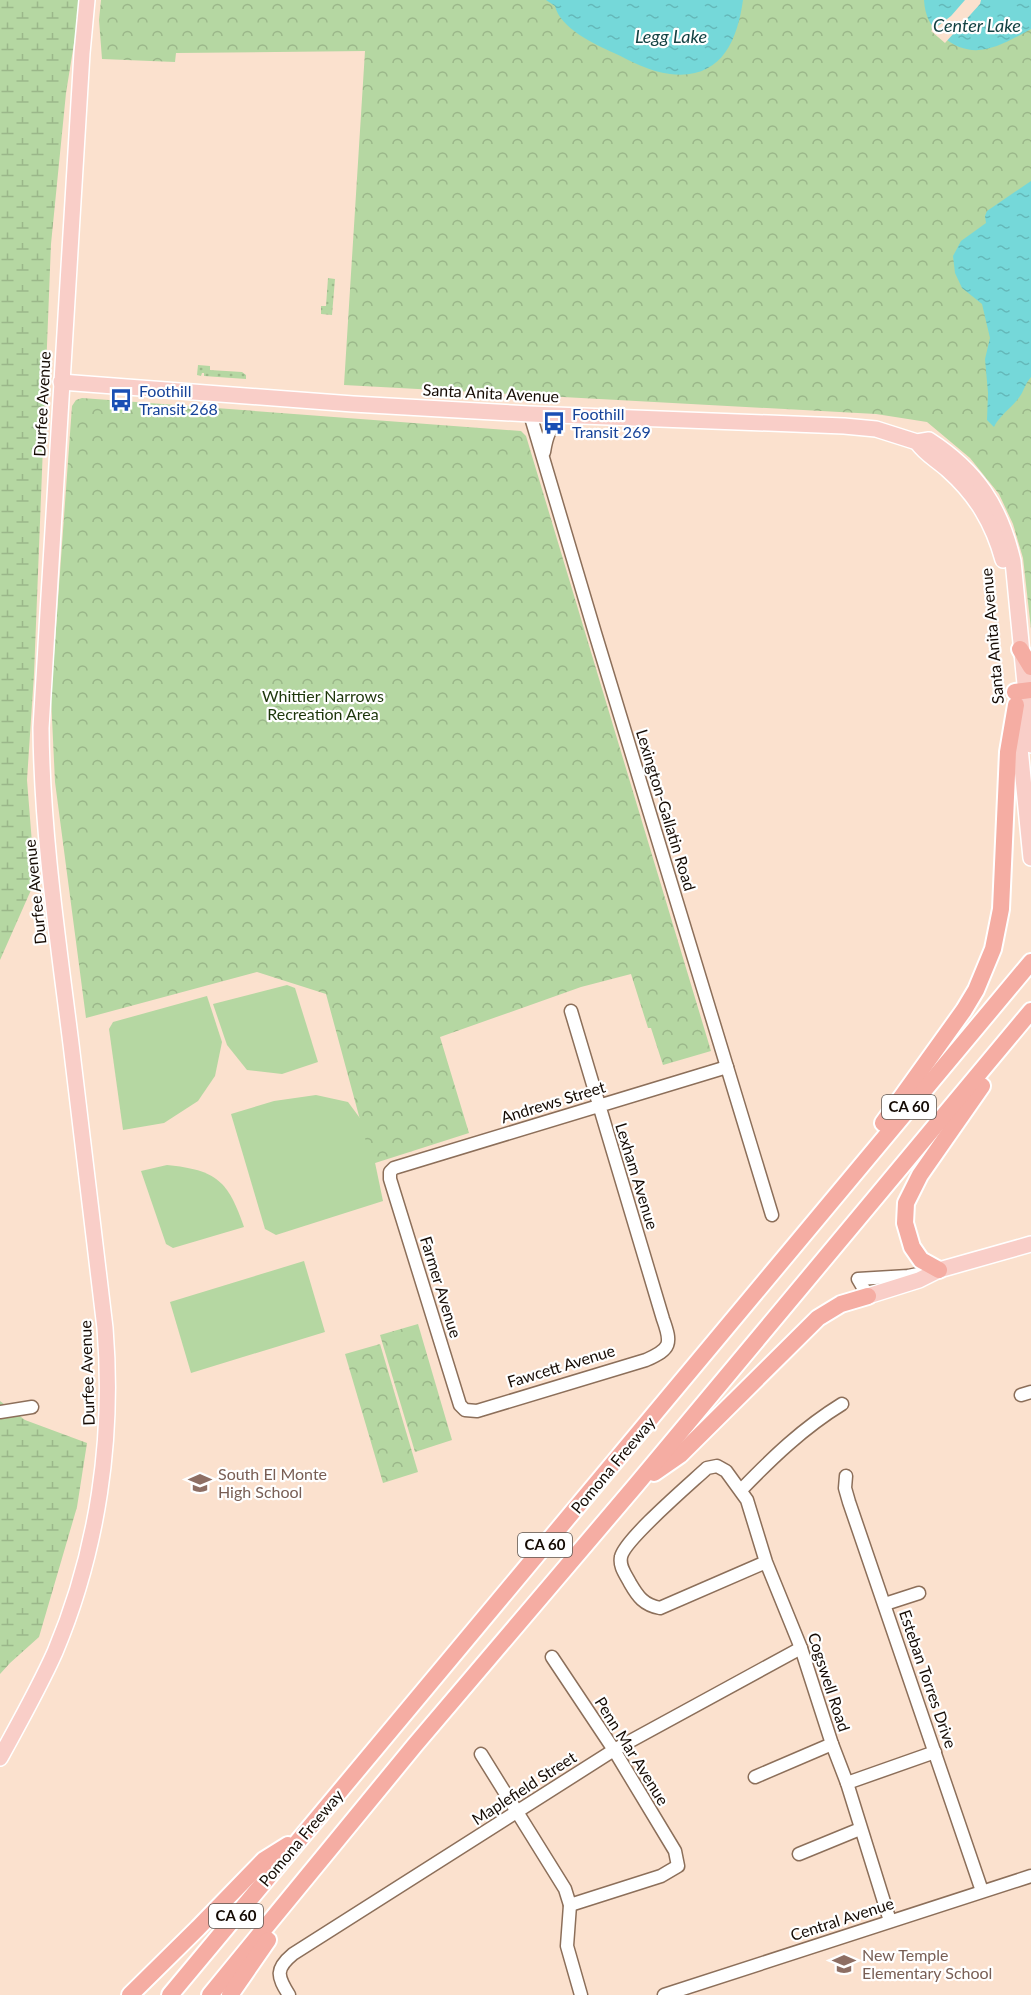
<svg xmlns="http://www.w3.org/2000/svg" width="1031" height="1995" viewBox="0 0 1031 1995" font-family="Lato,sans-serif">
  <defs>
    <pattern id="wetland-marsh" width="20" height="14" patternUnits="userSpaceOnUse" patternTransform="scale(1.5)"><rect width="20" height="14" fill="#b5d7a2"/><path d="M1 5h8M5 5V1M11 12h8M15 12V8" fill="none" stroke="#9bb78a"/></pattern>
    <pattern id="park-crowns" width="20" height="18" patternUnits="userSpaceOnUse" patternTransform="scale(1.5)"><rect width="20" height="18" fill="#b5d7a2"/><path d="M2 6a3 3 0 1 1 6 0M12 15a3 3 0 1 1 6 0" fill="none" stroke="#9bb78a"/></pattern>
    <pattern id="garden-dots" width="8" height="8" patternUnits="userSpaceOnUse" patternTransform="scale(1.5)"><rect width="8" height="8" fill="#b5d7a2"/><path d="M2 2h.1M6 6h.1" fill="none" stroke="#9bb78a" stroke-width="1.8" stroke-linecap="round"/></pattern>
    <pattern id="water-ripples" width="26" height="14" patternUnits="userSpaceOnUse" patternTransform="scale(1.5)"><rect width="26" height="14" fill="#75d8d9"/><path d="M2 4q2-2 4 0t4 0M15 11q2-2 4 0t4 0" fill="none" stroke="#64b8b9"/></pattern>
  </defs>
  <rect width="100%" height="100%" fill="#fbe1ce"/>
  <g fill="#b5d7a2">
    <polygon points="287,985 295,988 318,1062 282,1074 247,1070 227,1045 213,1004"/>
    <polygon points="207,996 222,1042 215,1076 198,1101 164,1123 123,1130 109,1029 113,1022"/>
    <polygon points="316,1095 348,1102 368,1129 383,1201 276,1235 265,1229 231,1114 274,1101"/>
    <path d="M 167,1165 C 217,1170 228,1181 244,1227 L 173,1248 L 166,1244 L 141,1171 Z"/>
    <polygon points="304,1261 325,1332 191,1373 170,1302"/>
  </g>
  <g fill="url(#wetland-marsh)">
    <polygon points="0,0 81,0 66,93 51,244 34,674 27,780 35,881 0,960"/>
    <polygon points="0,1401 25,1420 87,1443 77,1507 39,1637 10,1663 0,1674"/>
  </g>
  <g fill="url(#park-crowns)">
    <polygon points="101,0 1031,0 1031,629 1023,558 1013,524 999,494 970,458 927,422 876,414 344,385 365,51 176,53 175,62 102,59 99,20"/>
    <polygon points="82,398 521,431 526,436 711,1051 663,1065 651,1028 648,1028 631,974 581,987 440,1037 469,1133 372,1164 326,994 257,972 86,1018 55,782 51,697 72,406 76,400"/>
    <polygon points="418,1324 452,1440 415,1452 380,1335"/>
    <polygon points="380,1344 418,1472 383,1483 345,1354"/>
  </g>
  <g fill="url(#garden-dots)">
    <polygon points="328,278 335,279 332,315 321,314 321,306 326,306"/>
    <polygon points="198,365 210,366 210,370 242,372 246,375 246,379 204,376 204,373 202,373 201,376 197,375"/>
  </g>
  <g fill="url(#water-ripples)">
    <path d="M 546,0 L 743,0 C 737,43 720,80 670,74 C 650,72 631,61 614,53 C 594,44 560,28 555,6 Z"/>
    <path d="M 924,0 L 1031,0 L 1031,29 C 1000,46 973,63 942,36 C 930,26 925,16 924,0 Z"/>
    <path d="M 1031,181 L 1031,377 C 1026,383 1025,387 1022,393 C 1015,406 1000,414 994,427 L 987,420 L 988,393 L 985,359 L 990,338 L 982,304 L 962,288 L 955,273 L 953,256 L 961,241 L 986,223 L 985,216 L 987,211 Z"/>
  </g>
  <polygon fill="#fbe1ce" points="965,0 981,0 980,4 945,43 931,31 951,16"/>
  <g fill="none" stroke-linecap="round" stroke-linejoin="round">
    <g stroke="#8c6f5a" stroke-width="15">
      <g id="minor">
        <polyline points="530,414 595,633 772,1215"/>
        <path d="M 544,452 C 547,433 550,428 564,415"/>
        <path d="M 571,1011 L 663,1319 C 672,1344 671,1349 646,1360 L 477,1411 L 465,1410 L 460,1405 L 390,1179 L 390,1172 L 394,1168 L 727,1067"/>
        <polyline points="868,1296 858,1279 908,1276 923,1273"/>
        <polyline points="1021,1395 1031,1392"/>
        <polyline points="0,1412 32,1407"/>
        <polyline points="846,1476 845,1488 849,1502 982,1891"/>
        <path d="M 741,1490 C 772,1458 803,1428 842,1404"/>
        <path d="M 766,1562 L 660,1608 C 644,1605 638,1597 630,1583 C 626,1575 619,1567 621,1557 C 624,1540 691,1483 707,1468 L 717,1466 L 726,1471 L 747,1500 L 766,1562 L 801,1648 L 832,1744 L 847,1783 L 890,1921"/>
        <polyline points="885,1604 919,1593"/>
        <polyline points="552,1657 614,1750 675,1851 678,1866 661,1876 570,1905"/>
        <polyline points="481,1754 565,1889 570,1905 567,1946 581,1995"/>
        <polyline points="755,1777 832,1744"/>
        <polyline points="847,1783 935,1752"/>
        <polyline points="799,1854 860,1829"/>
        <path d="M 289,1995 C 277,1976 275,1969 293,1954 L 614,1750 L 801,1648"/>
        <polyline points="664,1995 1031,1876"/>
      </g>
    </g>
    <g stroke="#fff" stroke-width="18">
      <g id="major">
        <path d="M 61,382 L 353,404 L 530,414 L 844,426 L 876,429 L 917,442 L 929,440 C 977,471 1000,506 1013,561 L 1031,745"/>
        <path d="M 917,442 C 925,454 937,460 948,470 C 976,495 993,523 1003,560"/>
        <polyline points="1017,718 1031,858"/>
        <polyline points="868,1296 919,1280 939,1270 1031,1244"/>
        <path d="M 0,1758 C 19,1723 39,1688 55,1652 C 98,1550 114,1438 105,1328 C 94,1234 83,1139 71,1044 C 58,940 42,834 41,728 L 82,53 L 87,0"/>
      </g>
    </g>
    <g stroke="#fff" stroke-width="20">
      <g id="highway">
        <polyline points="1020,649 1031,667"/>
        <polyline points="1015,692 1031,690"/>
        <polyline points="883,1123 964,1010 976,990 993,949 1001,909 1008,752 1016,705"/>
        <polyline points="939,1270 921,1260 912,1247 905,1223 906,1203 920,1175 982,1086"/>
        <polyline points="654,1473 680,1455 818,1318 841,1304 868,1296"/>
        <polyline points="130,1995 198,1928 264,1860 288,1845"/>
        <polyline points="170,1995 1031,962"/>
        <polyline points="210,1995 415,1745 636,1485 1031,1011"/>
        <polyline points="230,1995 268,1940"/>
      </g>
    </g>
    <use href="#minor" stroke="#fff" stroke-width="12"/>
    <use href="#major" stroke="#f9cec8" stroke-width="15"/>
    <use href="#highway" stroke="#f5ada3" stroke-width="16"/>
  </g>
  <defs>
    <g id="bus-bare" transform="scale(1.8)"><path d="M-5-6H5V4H4V6H2V4H-2V6H-4V4H-5ZM-3.5-4V0h7V-4ZM-3.5 1.2v1.5H-2V1.2ZM2 1.2v1.5H3.5V1.2Z" fill="#1a4fb4" stroke="#fff" stroke-width="2.5" paint-order="stroke"/></g>
    <g id="school-bare" transform="scale(1.8)"><path d="M0-5L7-2L0 1L-7-2ZM-4 1L0 2.5L4 1V4Q0 6-4 4Z" fill="#8d6e63" stroke="#fff" stroke-width="2.5" paint-order="stroke"/></g>
  </defs>
  <g fill-rule="evenodd">
    <use href="#bus-bare" x="121" y="400"/>
    <use href="#bus-bare" x="554" y="423"/>
    <use href="#school-bare" x="200" y="1483"/>
    <use href="#school-bare" x="844" y="1964"/>
  </g>
  <g text-anchor="middle" stroke-width="4.5" stroke-linejoin="round" paint-order="stroke">
    <g fill="#fff" stroke="#5b544f" stroke-width="1.5">
      <rect x="882" y="1095" width="54" height="24" rx="4.5"/>
      <rect x="518" y="1533" width="54" height="24" rx="4.5"/>
      <rect x="209" y="1904" width="54" height="24" rx="4.5"/>
    </g>
    <g font-size="15" font-weight="bold" fill="#150b04">
      <text x="909" y="1112">CA 60</text>
      <text x="545" y="1550">CA 60</text>
      <text x="236" y="1921">CA 60</text>
    </g>
    <g font-size="16" fill="#164399" stroke="#fff" text-anchor="start">
      <text x="139" y="397">Foothill<tspan x="139" dy="18">Transit 268</tspan></text>
      <text x="572" y="420">Foothill<tspan x="572" dy="18">Transit 269</tspan></text>
    </g>
    <g font-size="16" fill="#150b04" stroke="#fff">
      <text transform="translate(491 393) rotate(3)" y="6">Santa Anita Avenue</text>
      <text transform="translate(42 404) rotate(-87)" y="6">Durfee Avenue</text>
      <text transform="translate(992 636) rotate(-95)" y="6">Santa Anita Avenue</text>
      <text transform="translate(666 810) rotate(73)" y="6">Lexington-Gallatin Road</text>
      <text transform="translate(35 892) rotate(-96)" y="6">Durfee Avenue</text>
      <text transform="translate(553 1102) rotate(-17)" y="6">Andrews Street</text>
      <text transform="translate(637 1176) rotate(73)" y="6">Lexham Avenue</text>
      <text transform="translate(441 1287) rotate(73)" y="6">Farmer Avenue</text>
      <text transform="translate(561 1366) rotate(-17)" y="6">Fawcett Avenue</text>
      <text transform="translate(87 1373) rotate(-92)" y="6">Durfee Avenue</text>
      <text transform="translate(613 1465) rotate(-50)" y="6">Pomona Freeway</text>
      <text transform="translate(928 1679) rotate(71)" y="6">Esteban Torres Drive</text>
      <text transform="translate(829 1682) rotate(72)" y="6">Cogswell Road</text>
      <text transform="translate(632 1751) rotate(58)" y="6">Penn Mar Avenue</text>
      <text transform="translate(524 1788) rotate(-33)" y="6">Maplefield Street</text>
      <text transform="translate(301 1838) rotate(-50)" y="6">Pomona Freeway</text>
      <text transform="translate(842 1919) rotate(-18)" y="6">Central Avenue</text>
    </g>
    <g font-size="16" fill="#1c3509" stroke="#fff">
      <text x="323" y="702">Whittier Narrows<tspan x="323" dy="18">Recreation Area</tspan></text>
    </g>
    <g font-size="16" fill="#785e54" stroke="#fff" text-anchor="start">
      <text x="218" y="1480">South El Monte<tspan x="218" dy="18">High School</tspan></text>
      <text x="862" y="1961">New Temple<tspan x="862" dy="18">Elementary School</tspan></text>
    </g>
    <g font-size="18" font-style="italic" fill="#154344" stroke="#fff">
      <text x="977" y="32">Center Lake</text>
      <text x="671" y="43">Legg Lake</text>
    </g>
  </g>
</svg>
